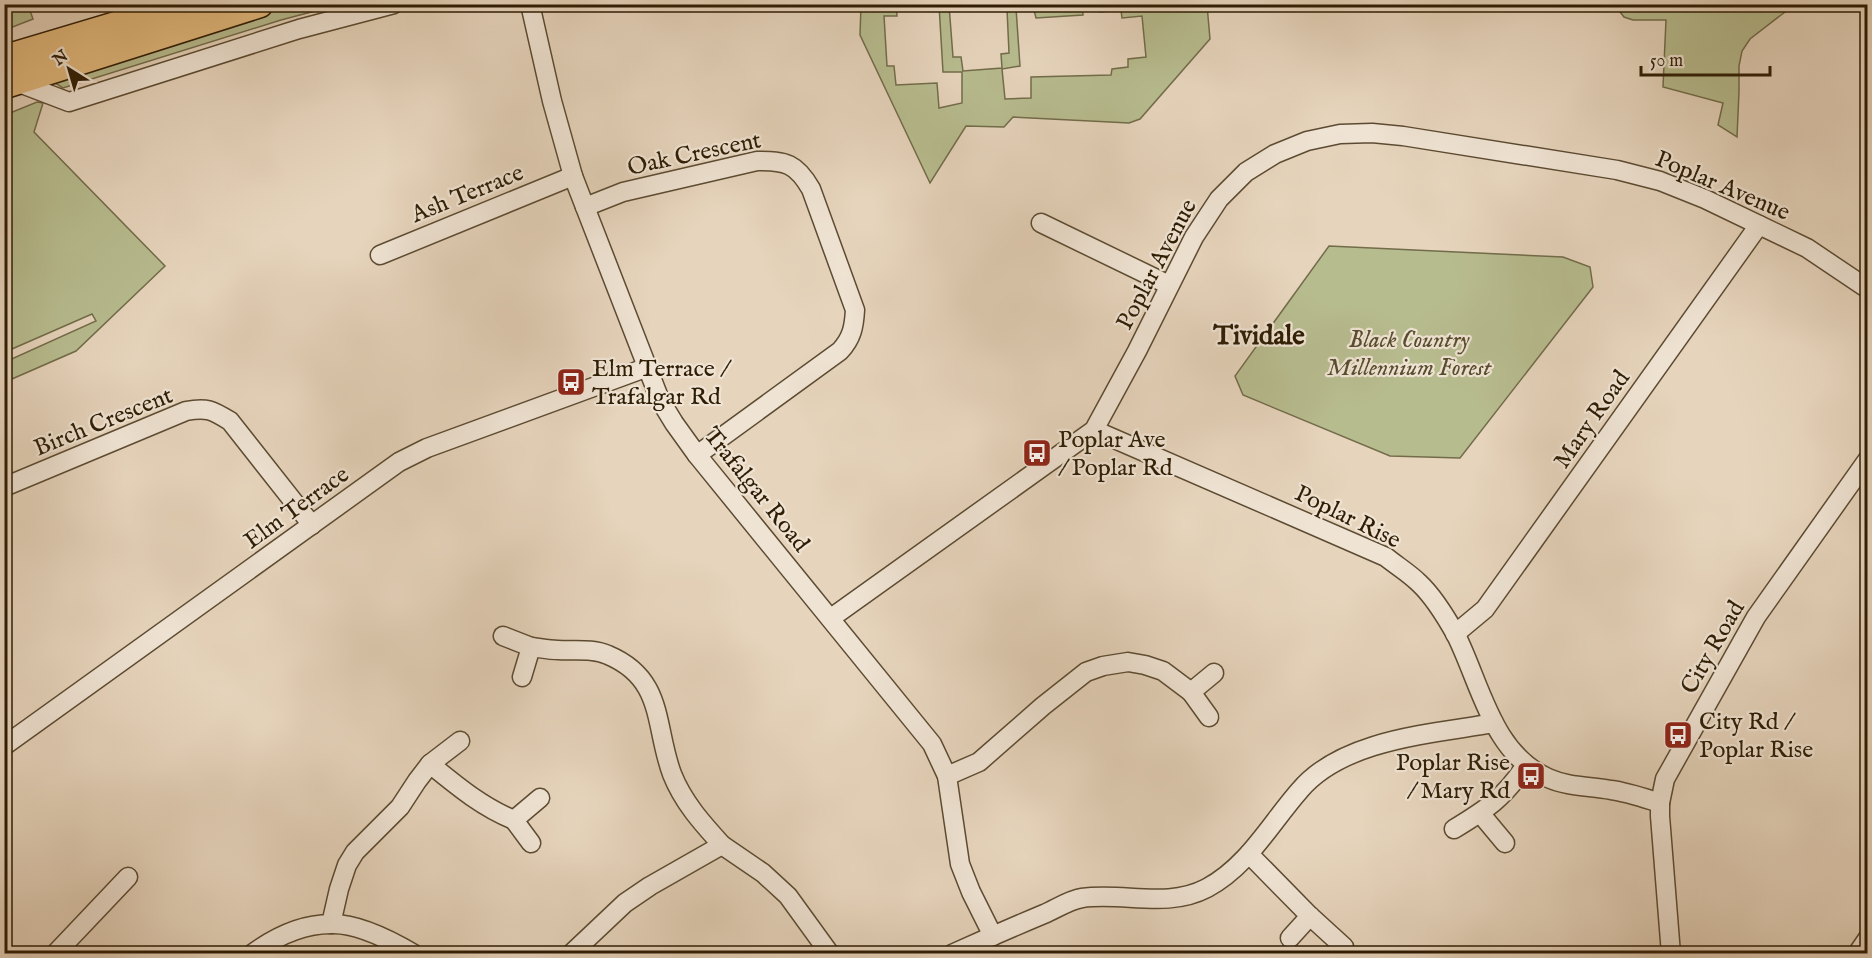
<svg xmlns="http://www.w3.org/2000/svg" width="1872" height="958" viewBox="0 0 1872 958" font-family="'IM FELL English',serif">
  <rect width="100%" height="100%" fill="#e6d4bc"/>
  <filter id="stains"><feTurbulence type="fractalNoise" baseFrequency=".00333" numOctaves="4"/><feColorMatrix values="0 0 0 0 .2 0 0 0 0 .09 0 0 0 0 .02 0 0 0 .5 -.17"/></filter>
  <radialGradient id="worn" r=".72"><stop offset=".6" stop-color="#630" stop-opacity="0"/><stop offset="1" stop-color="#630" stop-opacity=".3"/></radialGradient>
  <g fill="#b7bc8f" stroke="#726c4a" stroke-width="1.5">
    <polygon points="5,4 28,5 33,19 5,30"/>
    <polygon points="1041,4 1082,5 1083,15 1036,18 1033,6"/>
    <polygon points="1618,4 1794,5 1750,39 1742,51 1739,66 1739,92 1737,137 1718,125 1723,103 1663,87 1666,20 1633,20 1624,17 1617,8"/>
    <polygon points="285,5 338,5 281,20 63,88 50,80 225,22"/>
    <polygon points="1140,5 1207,5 1210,39 1140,119 1129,123 1013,117 1004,127 966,126 930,183 860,35 861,5 896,5 897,16 884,16 887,66 894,66 896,85 937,83 939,108 962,103 962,72 943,72 939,5 949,5 953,57 961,57 963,71 1002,68 1001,54 1009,53 1007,9 1016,8 1020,66 1002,69 1005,99 1031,98 1031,77 1111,75 1112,69 1128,67 1128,59 1146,57 1142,16 1122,18 1121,10 1100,12 1100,5"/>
    <polygon points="37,102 43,103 34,132 165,266 76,351 5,382 5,362 96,321 92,314 5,352 5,115"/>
    <polygon points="1329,246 1563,257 1590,267 1593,287 1460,458 1390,456 1243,395 1235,376"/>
  </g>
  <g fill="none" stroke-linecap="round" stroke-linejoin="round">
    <g stroke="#5c4b32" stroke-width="21">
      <g id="minor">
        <polyline points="530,4 552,101 573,176 660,400 674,423 697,455 932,744 947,776 960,864 971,892 993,936"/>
        <polyline points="14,81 69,102 299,29 394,4"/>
        <path d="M 585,207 L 623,192 L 757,161 C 786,161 796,163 811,189 L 855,310 C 854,327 852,338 840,351 L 697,455"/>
        <polyline points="1041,223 1169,285"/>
        <polyline points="380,255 573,176"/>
        <path d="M 1094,430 L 1386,557 C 1397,566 1409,573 1419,583 C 1434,597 1446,617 1456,635 C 1481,685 1492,753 1548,778 C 1568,787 1590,786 1611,790 C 1627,792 1644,798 1660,803"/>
        <path d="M 4,487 L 186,411 C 207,407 212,410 230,421 L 312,525"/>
        <polyline points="831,618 1094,430 1137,351 1194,237 1219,199 1246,172 1275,154 1307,141 1340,134 1372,133 1403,136 1617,170 1660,181 1705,199 1807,248 1868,289"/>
        <polyline points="1455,634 1485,609 1759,225"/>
        <polyline points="503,636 531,647 522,677"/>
        <path d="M 531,647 C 540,648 549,650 558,650 C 574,651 593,648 608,655 C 665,679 654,726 672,774 C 683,802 702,823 722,845"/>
        <polyline points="1209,717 1191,692 1214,673"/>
        <polyline points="4,746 399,462 427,448 648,367"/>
        <polyline points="430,764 460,741"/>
        <polyline points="947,776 979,762 1043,706 1086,672 1103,666 1128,662 1145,665 1163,671 1191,692"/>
        <polyline points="1480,813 1505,843"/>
        <path d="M 1454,829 C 1487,809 1504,798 1526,765"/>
        <polyline points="531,843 514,820 540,798"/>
        <polyline points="1249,854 1310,916 1344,947"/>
        <path d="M 331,924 L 339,889 L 347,865 L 355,852 L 400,807 L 417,781 L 430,764 C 457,786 482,807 514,820"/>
        <polyline points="1290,938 1310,916"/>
        <polyline points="55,954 128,877"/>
        <path d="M 252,954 C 275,937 302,924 331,924 C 357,923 392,941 414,954"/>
        <polyline points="571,954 625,903 650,886 722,845 763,873 788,896 830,954"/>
        <path d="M 952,954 C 983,940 1013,927 1044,914 C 1056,909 1069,900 1082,898 C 1124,892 1167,909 1207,888 C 1248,866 1270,824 1300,790 C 1343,739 1432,734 1494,723"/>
        <polyline points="1671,954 1660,816 1660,803 1665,779 1756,617 1868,459"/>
        <polyline points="1857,954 1868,938"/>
      </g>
    </g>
    <g stroke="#2e1d04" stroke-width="30">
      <g id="highway">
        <polyline points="4,59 188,4"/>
        <polyline points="4,85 259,4"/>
      </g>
    </g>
    <use href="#minor" stroke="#efe3d3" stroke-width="18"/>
    <use href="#highway" stroke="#e3ba7e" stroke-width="27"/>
  </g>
  <defs>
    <g id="bus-square" transform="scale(1.5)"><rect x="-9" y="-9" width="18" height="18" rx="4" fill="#8f2418" stroke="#efe3d3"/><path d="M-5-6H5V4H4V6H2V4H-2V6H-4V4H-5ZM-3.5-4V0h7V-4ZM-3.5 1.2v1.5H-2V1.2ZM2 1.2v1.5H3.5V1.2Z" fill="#fff"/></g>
  </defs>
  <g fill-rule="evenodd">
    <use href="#bus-square" x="571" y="382"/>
    <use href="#bus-square" x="1037" y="453"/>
    <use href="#bus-square" x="1678" y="735"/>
    <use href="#bus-square" x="1531" y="776"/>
  </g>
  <g text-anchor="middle" stroke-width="4.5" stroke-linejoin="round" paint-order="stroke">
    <g font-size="24" fill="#2e1d04" stroke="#efe3d3">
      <text transform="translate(694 153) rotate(-12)" y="8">Oak Crescent</text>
      <text transform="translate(1723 185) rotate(23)" y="8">Poplar Avenue</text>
      <text transform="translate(467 193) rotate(-22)" y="8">Ash Terrace</text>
      <text transform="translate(1156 264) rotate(-62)" y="8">Poplar Avenue</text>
      <text transform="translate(1591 419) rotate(-55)" y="8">Mary Road</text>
      <text transform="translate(103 421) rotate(-22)" y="8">Birch Crescent</text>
      <text transform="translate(757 489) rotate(51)" y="8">Trafalgar Road</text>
      <text transform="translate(296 507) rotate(-36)" y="8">Elm Terrace</text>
      <text transform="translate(1348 516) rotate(26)" y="8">Poplar Rise</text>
      <text transform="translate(1712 647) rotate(-60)" y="8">City Road</text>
    </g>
    <g font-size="24" font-style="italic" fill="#574d2e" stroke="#efe3d3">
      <text x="1409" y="347">Black Country<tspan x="1409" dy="28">Millennium Forest</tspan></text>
    </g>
    <g font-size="24" fill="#2e1d04" stroke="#efe3d3" text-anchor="start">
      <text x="592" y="376">Elm Terrace /<tspan x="592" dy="28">Trafalgar Rd</tspan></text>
      <text x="1058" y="447">Poplar Ave<tspan x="1058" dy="28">/ Poplar Rd</tspan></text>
      <text x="1699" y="729">City Rd /<tspan x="1699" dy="28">Poplar Rise</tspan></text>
      <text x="1510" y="770" text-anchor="end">Poplar Rise<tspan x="1510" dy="28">/ Mary Rd</tspan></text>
    </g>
    <g font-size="27" font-weight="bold" fill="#2e1d04" stroke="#efe3d3">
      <text x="1259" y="344">Tividale</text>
    </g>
  </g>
  <rect width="1872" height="958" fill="none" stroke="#e6d4bc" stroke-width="24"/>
  <rect x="6" y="6" width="1860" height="946" fill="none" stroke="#2e1d04" stroke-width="3"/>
  <rect x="12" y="12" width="1848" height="934" fill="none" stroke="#2e1d04" stroke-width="1.5"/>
  <g transform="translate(69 69) rotate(323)" stroke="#efe3d3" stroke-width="4.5" paint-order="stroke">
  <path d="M0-4.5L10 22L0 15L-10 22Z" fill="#2e1d04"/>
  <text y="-9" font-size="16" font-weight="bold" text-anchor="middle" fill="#2e1d04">N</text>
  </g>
  <path d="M1641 66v9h129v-9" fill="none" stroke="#2e1d04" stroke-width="3"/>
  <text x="1650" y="66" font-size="18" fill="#2e1d04" stroke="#efe3d3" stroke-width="4.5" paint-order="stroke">50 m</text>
  <rect width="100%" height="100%" filter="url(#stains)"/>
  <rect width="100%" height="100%" fill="url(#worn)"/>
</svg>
